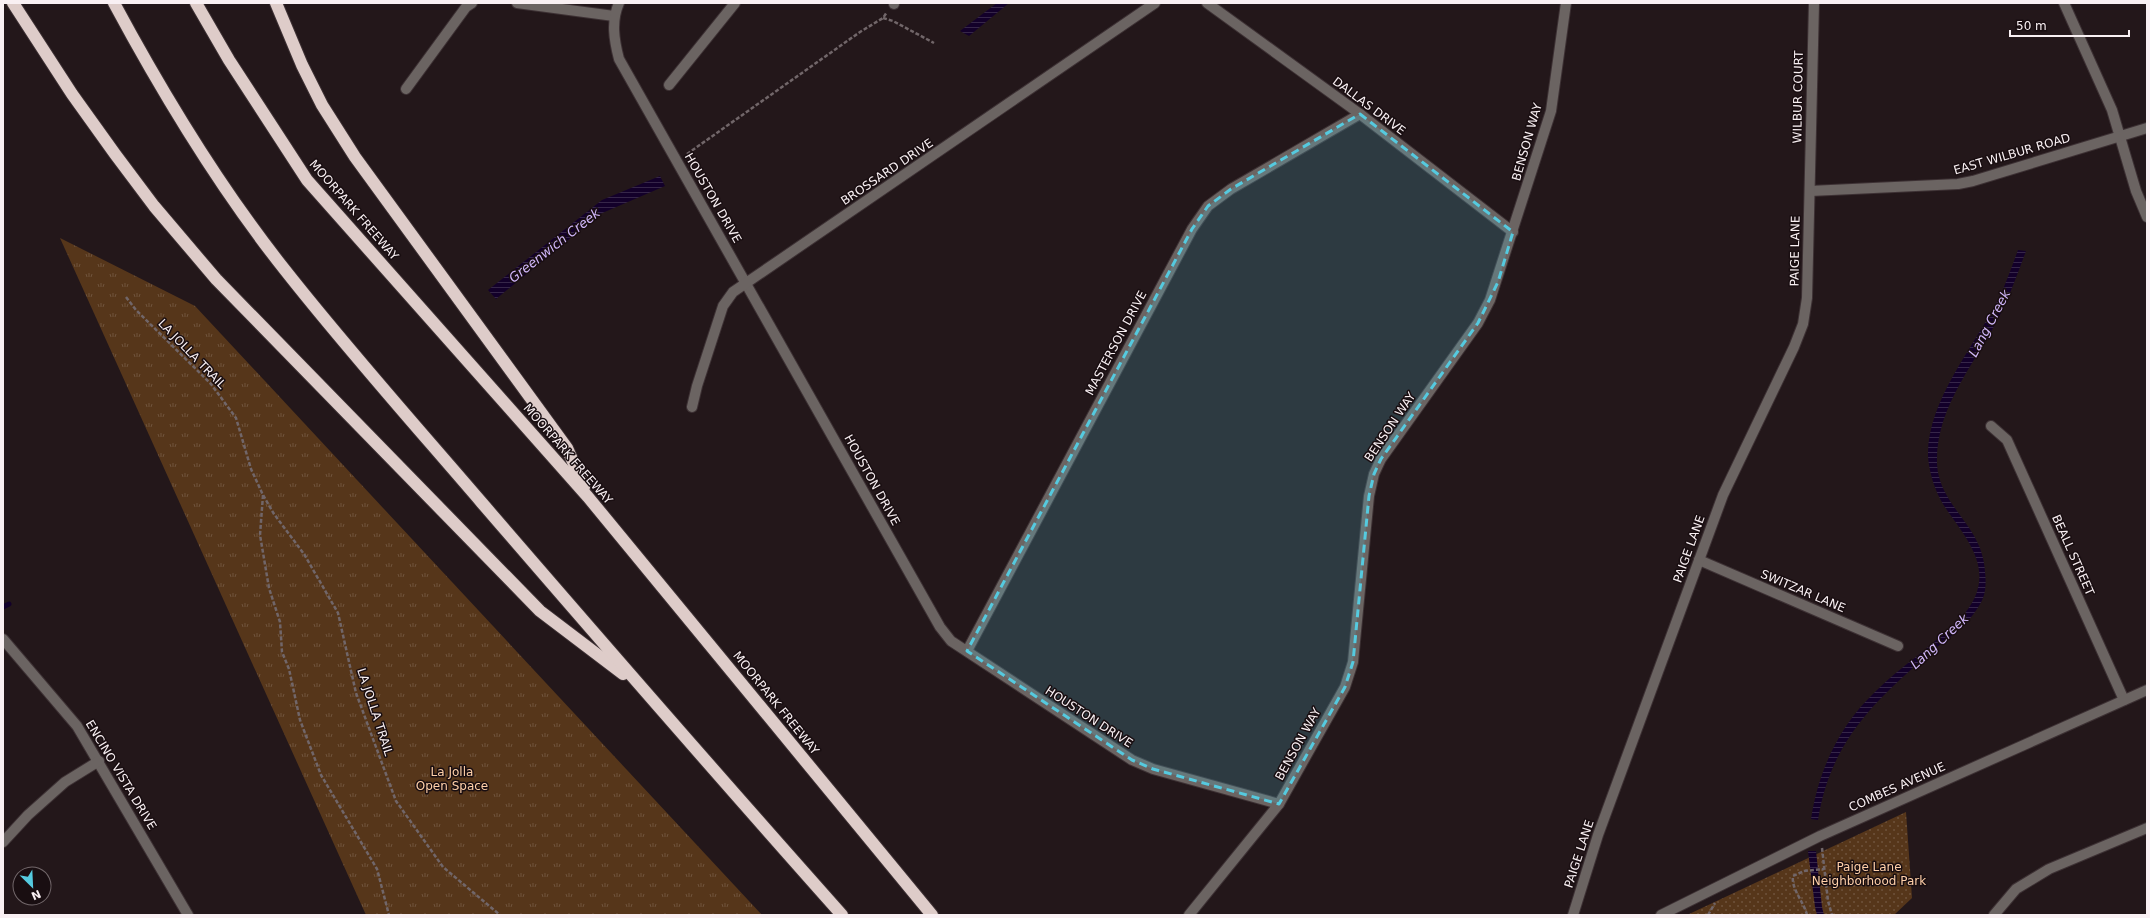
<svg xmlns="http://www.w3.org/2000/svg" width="2150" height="918" viewBox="0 0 2150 918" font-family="'DejaVu Sans',sans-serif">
  <defs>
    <pattern id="grass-tufts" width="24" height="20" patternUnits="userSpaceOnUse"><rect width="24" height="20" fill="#56361a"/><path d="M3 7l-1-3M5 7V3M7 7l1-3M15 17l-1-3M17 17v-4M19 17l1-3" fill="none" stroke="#6f533c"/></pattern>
    <pattern id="park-dots" width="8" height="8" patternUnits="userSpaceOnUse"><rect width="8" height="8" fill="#56361a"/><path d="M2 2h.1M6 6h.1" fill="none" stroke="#6f533c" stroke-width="1.8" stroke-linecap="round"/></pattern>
    <pattern id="water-rules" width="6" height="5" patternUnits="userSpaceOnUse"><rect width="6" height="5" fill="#13002a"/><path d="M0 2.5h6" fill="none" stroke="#362649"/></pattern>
  </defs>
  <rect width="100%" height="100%" fill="#23171a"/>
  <polygon fill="url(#grass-tufts)" points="60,238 195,306 762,915 366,915"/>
  <polygon fill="url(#park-dots)" points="1906,812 1912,898 1894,915 1687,915"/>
  <g fill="url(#water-rules)">
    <polygon points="997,3 1009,3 969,36 960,31"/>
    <polygon points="660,176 665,186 600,214 496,299 488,290 602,200"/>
    <path d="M 2018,250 L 2026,251 C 2018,272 2011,293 2001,313 C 1977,362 1935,406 1937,464 C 1939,507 1983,525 1985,572 C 1986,580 1986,590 1983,598 C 1973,622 1949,637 1930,653 C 1873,702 1830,743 1818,820 L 1811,819 C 1819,769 1839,726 1876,691 C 1892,675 1910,662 1927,648 C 1945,632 1965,619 1975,597 C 1991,561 1960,531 1943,504 C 1935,491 1929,472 1928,456 C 1927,401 1974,347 1998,300 C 2006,284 2012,266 2018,250 Z"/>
    <polygon points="1808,851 1816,851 1822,907 1824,915 1817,915 1815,907"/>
  </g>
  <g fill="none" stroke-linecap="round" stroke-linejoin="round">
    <polyline stroke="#13002a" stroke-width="5" points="3,607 9,604"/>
    <g stroke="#3d3134" stroke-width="12">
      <g id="minor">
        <polyline points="517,3 614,16"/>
        <path d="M 619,3 C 611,21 614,40 619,59 L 940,627 L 951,641 L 1132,760 L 1153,769 L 1279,804"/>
        <polyline points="1207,3 1360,114 1513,232"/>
        <polyline points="2064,3 2112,110 2136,191 2147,217"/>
        <polyline points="894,4 894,3"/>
        <polyline points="669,85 735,3"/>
        <polyline points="406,89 466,7 472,3"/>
        <polyline points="1810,191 1958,184 1973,181 2147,128"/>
        <polyline points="692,407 697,386 723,306 733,292 1155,3"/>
        <polyline points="1991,426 2007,440 2124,700"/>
        <polyline points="1699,560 1898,646"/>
        <polyline points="3,639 77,726 188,915"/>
        <polyline points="967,651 1192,229 1208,206 1231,189 1360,114"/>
        <polyline points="3,842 28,815 65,782 99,761"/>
        <polyline points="1189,915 1279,804 1345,687 1353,662 1369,496 1374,474 1381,459 1478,323 1490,300 1551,111 1566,3"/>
        <polyline points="1573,915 1598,835 1723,495 1794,347 1803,324 1807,298 1814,3"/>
        <polyline points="1661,915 1820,836 2147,690"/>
        <polyline points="1994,915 2016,889 2049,869 2147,828"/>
      </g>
    </g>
    <g stroke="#3d3134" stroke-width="14">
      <g id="highway">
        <polyline points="13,3 72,94 115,154 154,206 216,279 540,611 623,674"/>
        <path d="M 114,3 C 164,96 219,187 285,270 C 348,350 416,426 482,503 C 601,641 721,779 842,915"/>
        <polyline points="196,3 229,60 307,180 588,497 932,915"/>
        <polyline points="276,3 302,65 322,105 355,157 567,448 584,487"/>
      </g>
    </g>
    <g stroke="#716669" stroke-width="2.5" stroke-dasharray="4 2" stroke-linecap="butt">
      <polyline points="883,18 893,21 934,43"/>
      <polyline points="687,154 860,32 883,18 887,12"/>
      <polyline points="126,297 136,310 211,384 236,418 251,469 263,495 274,514 304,554 338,613 356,693 396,801 443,867 500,915"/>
      <polyline points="263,495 260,535 269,588 280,622 282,652 289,669 300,720 321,775 377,869 389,915"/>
      <polyline points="1822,848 1828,901 1832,915"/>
      <polyline points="1708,915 1715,903"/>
      <path d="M 1807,915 C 1804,902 1791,889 1793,876 L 1804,871 L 1824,869"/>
    </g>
    <use href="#minor" stroke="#6b6462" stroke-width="10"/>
    <use href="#highway" stroke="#deccc9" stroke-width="12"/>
  </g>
  <path fill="#55cadf" fill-opacity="0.2" stroke="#55cadf" stroke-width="3" stroke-dasharray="8 5" stroke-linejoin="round" d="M 1360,114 L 1513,232 L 1498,282 L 1478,323 L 1381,459 L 1374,474 L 1369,496 L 1353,662 L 1345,687 L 1279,804 L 1153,769 L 1132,760 L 967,651 L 1192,229 L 1208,206 L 1231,189 Z"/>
  <g text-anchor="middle" stroke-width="3" stroke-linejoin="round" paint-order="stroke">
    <g font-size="12" fill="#f9f0f3" stroke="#190e11">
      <text transform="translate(1798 97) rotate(-89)" y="4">WILBUR COURT</text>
      <text transform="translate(1369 106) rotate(37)" y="4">DALLAS DRIVE</text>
      <text transform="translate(1527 142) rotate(-74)" y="4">BENSON WAY</text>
      <text transform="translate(2012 154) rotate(-16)" y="4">EAST WILBUR ROAD</text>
      <text transform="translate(887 172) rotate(-34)" y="4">BROSSARD DRIVE</text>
      <text transform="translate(713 198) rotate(60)" y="4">HOUSTON DRIVE</text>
      <text transform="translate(354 210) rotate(49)" y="4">MOORPARK FREEWAY</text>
      <text transform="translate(1795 251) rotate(-89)" y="4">PAIGE LANE</text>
      <text transform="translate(1116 343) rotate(-62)" y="4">MASTERSON DRIVE</text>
      <text transform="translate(192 354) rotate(46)" y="4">LA JOLLA TRAIL</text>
      <text transform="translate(1390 427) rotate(-56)" y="4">BENSON WAY</text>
      <text transform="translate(568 454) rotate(49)" y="4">MOORPARK FREEWAY</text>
      <text transform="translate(872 480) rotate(61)" y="4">HOUSTON DRIVE</text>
      <text transform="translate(1689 549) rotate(-70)" y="4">PAIGE LANE</text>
      <text transform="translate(2073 555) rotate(66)" y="4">BEALL STREET</text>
      <text transform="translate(1803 591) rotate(23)" y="4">SWITZAR LANE</text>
      <text transform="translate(776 703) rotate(51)" y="4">MOORPARK FREEWAY</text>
      <text transform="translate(375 712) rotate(72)" y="4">LA JOLLA TRAIL</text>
      <text transform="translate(1089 717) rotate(33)" y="4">HOUSTON DRIVE</text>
      <text transform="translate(1298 744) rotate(-61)" y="4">BENSON WAY</text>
      <text transform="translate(121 775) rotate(59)" y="4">ENCINO VISTA DRIVE</text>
      <text transform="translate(1897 787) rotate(-24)" y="4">COMBES AVENUE</text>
      <text transform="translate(1579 854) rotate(-72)" y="4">PAIGE LANE</text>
    </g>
    <g font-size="12" fill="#ffd0a9" stroke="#190e11">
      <text x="452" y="776">La Jolla<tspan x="452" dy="14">Open Space</tspan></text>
      <text x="1869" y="871">Paige Lane<tspan x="1869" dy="14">Neighborhood Park</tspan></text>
    </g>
    <g font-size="13" font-style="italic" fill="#d1b7fb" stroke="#190e11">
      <text transform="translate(554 245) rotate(-38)" y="5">Greenwich Creek</text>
      <text transform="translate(1989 323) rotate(-62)" y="5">Lang Creek</text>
      <text transform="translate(1939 641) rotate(-43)" y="5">Lang Creek</text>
    </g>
  </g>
  <rect width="2150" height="918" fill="none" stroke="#f9f0f3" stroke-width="8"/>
  <g transform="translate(32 886) rotate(156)"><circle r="19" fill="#190e11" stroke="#73686b"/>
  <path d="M0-3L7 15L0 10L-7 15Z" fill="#55cadf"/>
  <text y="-6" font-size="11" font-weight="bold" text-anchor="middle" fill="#f9f0f3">N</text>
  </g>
  <path d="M2010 30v6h119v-6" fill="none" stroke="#f9f0f3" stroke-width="2"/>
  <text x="2016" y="30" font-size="12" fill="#f9f0f3" stroke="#190e11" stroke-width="3" paint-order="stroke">50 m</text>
</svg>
